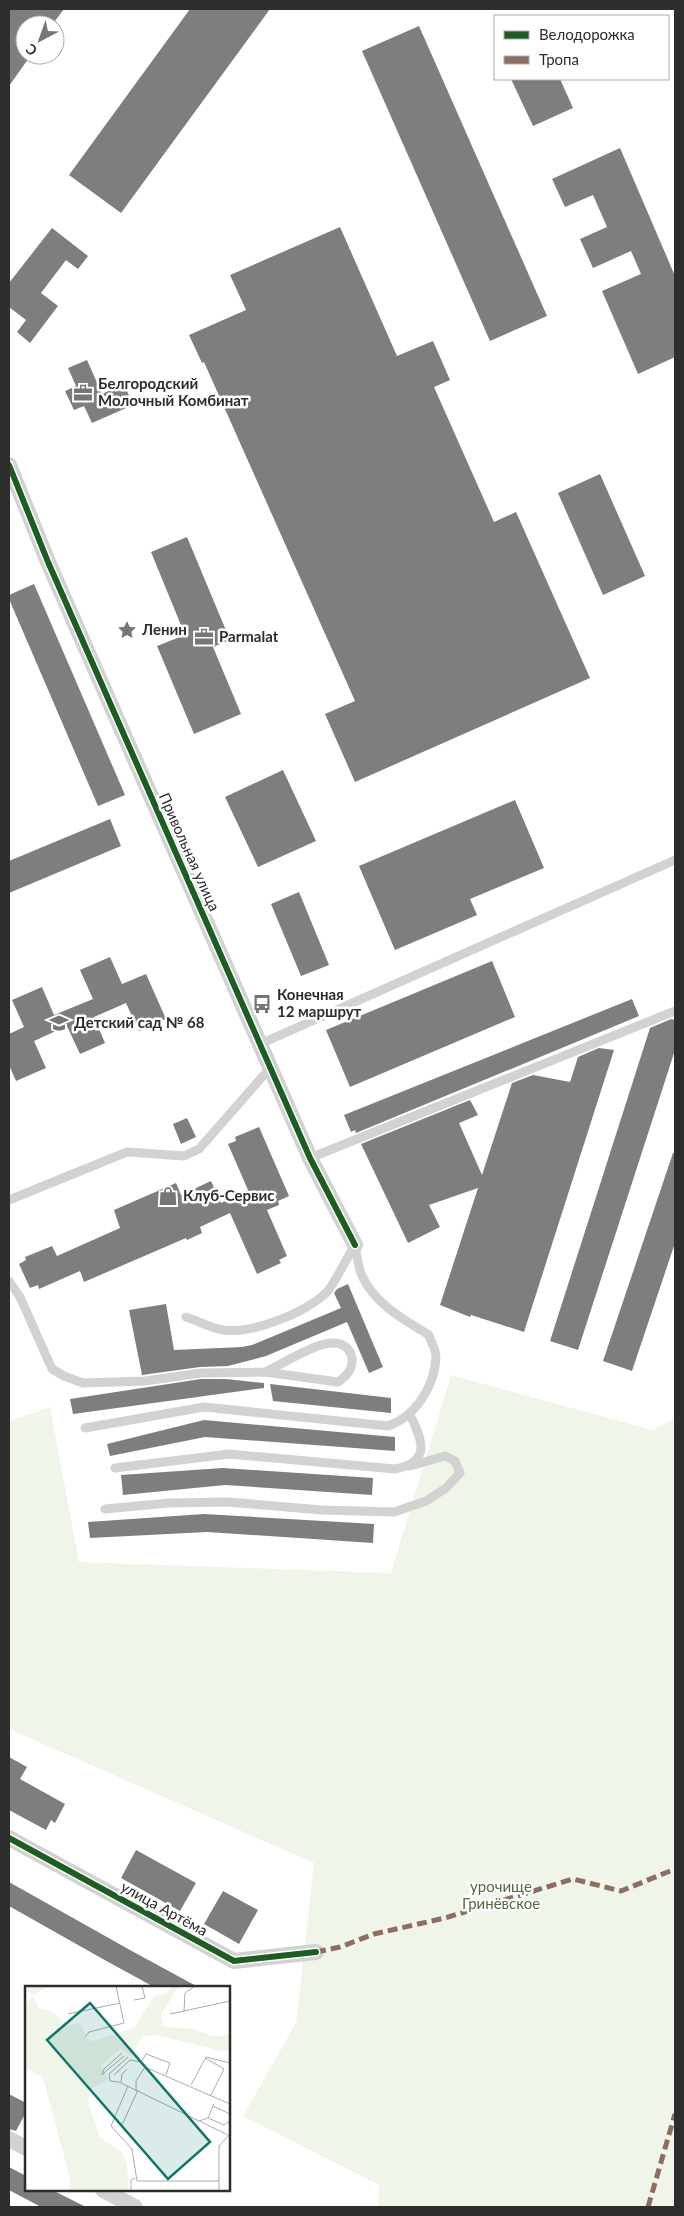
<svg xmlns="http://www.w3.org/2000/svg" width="684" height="2216" viewBox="0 0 684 2216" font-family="Lato,sans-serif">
  <rect width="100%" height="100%" fill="#fff"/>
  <polygon fill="#f0f5ea" points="451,1375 653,1430 675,1418 675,2207 378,2207 379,2185 243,2116 296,2023 314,1863 9,1729 9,1421 50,1407 79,1562 391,1573"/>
  <g fill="#7e7e7e">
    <polygon points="9,9 64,9 52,25 25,25 25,55 31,55 9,86"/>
    <polygon points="190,9 270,9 121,213 69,175"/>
    <polygon points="419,26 547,316 490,341 362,51"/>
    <polygon points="511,79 560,79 573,108 533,126"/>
    <polygon points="620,148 675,276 675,357 638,374 602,291 641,274 631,251 593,268 580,239 607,227 593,195 565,207 552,179"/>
    <polygon points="340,227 397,356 433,341 450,380 434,387 494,522 516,512 590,678 355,782 325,714 355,701 204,362 202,363 189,335 246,310 230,275"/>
    <polygon points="52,228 88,256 78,269 66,260 41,293 58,306 30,343 17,332 26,320 9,307 9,283"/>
    <polygon points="87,360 102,394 124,384 133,405 92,423 84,406 74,410 65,391 76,386 68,368"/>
    <polygon points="600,474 645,576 603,595 558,493"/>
    <polygon points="187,537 230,640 213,647 241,714 194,734 157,646 185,635 151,552"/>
    <polygon points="34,584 125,795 98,806 9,599 9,595"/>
    <polygon points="283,770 316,841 258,867 225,797"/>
    <polygon points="515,800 544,868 470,899 477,915 395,950 359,866"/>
    <polygon points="110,819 121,846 9,893 9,861"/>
    <polygon points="299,892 329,965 301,976 271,904"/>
    <polygon points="110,957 122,984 146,974 166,1019 139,1031 126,1003 94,1017 105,1043 80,1054 67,1026 34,1041 46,1068 16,1081 9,1065 9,1034 24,1027 12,1000 42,987 54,1015 93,999 80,970"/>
    <polygon points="492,961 515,1017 350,1087 326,1030"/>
    <polygon points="632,999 639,1016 356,1133 355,1130 351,1132 344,1115"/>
    <polygon points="671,1019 675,1020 675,1050 578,1350 550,1341 650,1028"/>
    <polygon points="599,1048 614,1050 524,1332 471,1315 470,1317 440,1305 478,1188 429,1205 440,1227 408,1243 361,1144 470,1100 478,1115 459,1123 482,1175 512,1083 533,1075 570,1082 578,1057"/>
    <polygon points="187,1118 196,1137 181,1144 173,1124"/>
    <polygon points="259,1127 289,1196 278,1201 279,1205 267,1210 287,1256 279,1260 281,1263 257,1274 230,1213 200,1227 202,1233 187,1240 186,1238 84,1282 80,1271 39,1289 38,1285 30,1288 19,1264 26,1260 25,1257 52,1246 57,1256 120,1228 114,1210 176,1183 181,1195 211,1181 221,1203 248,1190 228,1144 236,1141 235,1137"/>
    <polygon points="673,1153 675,1153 675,1243 632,1371 603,1361"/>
    <polygon points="348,1284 383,1367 369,1373 347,1322 266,1356 228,1366 200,1367 142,1375 129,1310 166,1304 174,1350 242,1347 252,1345 341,1308 334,1293 337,1289"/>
    <polygon points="201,1379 226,1379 264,1383 264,1388 73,1414 70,1399"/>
    <polygon points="270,1384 391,1398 391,1413 273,1401"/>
    <polygon points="204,1420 395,1437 395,1451 205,1437 110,1456 107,1444"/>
    <polygon points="223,1468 373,1478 372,1495 225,1485 123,1495 121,1475"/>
    <polygon points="204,1514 374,1524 373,1543 207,1532 90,1538 88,1522"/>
    <polygon points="9,1757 27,1767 20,1779 65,1804 55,1823 51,1820 46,1830 9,1810"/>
    <polygon points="136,1850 196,1883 180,1911 121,1878"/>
    <polygon points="9,1882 130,1950 198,1987 154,1987 101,1958 9,1906"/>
    <polygon points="223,1891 258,1910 239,1944 204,1924"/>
    <polygon points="9,2094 26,2103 26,2112 16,2131 9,2129"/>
    <polygon points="9,2167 26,2176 26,2190 52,2190 86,2207 41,2207 9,2190"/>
  </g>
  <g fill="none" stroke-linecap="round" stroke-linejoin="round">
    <g stroke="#d2d2d2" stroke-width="9">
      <polyline points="260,1044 675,860"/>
      <polyline points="310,1158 675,1011"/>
      <polyline points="9,1200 127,1152 184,1156 199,1149 270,1068"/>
      <path d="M 9,1281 L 20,1297 L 52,1369 L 64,1376 L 83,1383 L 145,1381 L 201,1373 L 265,1372 L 338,1382 C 364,1366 351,1337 325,1344 C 309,1347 282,1364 265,1372"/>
      <path d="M 186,1317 C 198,1321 211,1328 223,1330 C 253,1334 305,1313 327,1292 C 335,1283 347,1257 355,1245"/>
      <path d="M 85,1428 L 204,1407 L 388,1426 C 415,1417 435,1386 436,1357 C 436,1350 431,1342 429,1335 C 403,1319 376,1305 362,1276 C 358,1267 357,1255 355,1245"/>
      <path d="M 115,1468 L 229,1454 L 395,1469 C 431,1462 423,1441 410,1415"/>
      <polyline points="105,1509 169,1503 228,1502 322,1510 394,1512 426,1501 446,1488 460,1473 455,1461 445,1456 410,1466"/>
    </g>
    <g stroke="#d2d2d2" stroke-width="16">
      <polyline points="9,465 48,562 310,1158 355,1245"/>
      <polyline points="9,1838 234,1961 316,1952"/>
      <polyline points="9,2139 26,2148"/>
      <polyline points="103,2190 135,2207"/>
    </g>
    <g stroke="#8d6e63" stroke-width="5" stroke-dasharray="10 5" stroke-linecap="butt">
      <polyline points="316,1952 340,1947 374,1934 445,1918 573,1879 621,1891 675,1869"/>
      <polyline points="648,2207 675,2114"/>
    </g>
    <g stroke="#fff" stroke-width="9">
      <g id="cycleway">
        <polyline points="9,465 48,562 310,1158 355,1245"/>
        <polyline points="9,1838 234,1961 316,1952"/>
      </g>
    </g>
    <use href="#cycleway" stroke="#1b5e20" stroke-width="6"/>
  </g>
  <defs>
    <g id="office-bare" transform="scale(1.5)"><path d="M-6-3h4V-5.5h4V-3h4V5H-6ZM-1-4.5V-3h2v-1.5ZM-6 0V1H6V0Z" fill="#767676" stroke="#fff" stroke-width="2.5" paint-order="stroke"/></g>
    <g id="sight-bare" transform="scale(1.5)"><path d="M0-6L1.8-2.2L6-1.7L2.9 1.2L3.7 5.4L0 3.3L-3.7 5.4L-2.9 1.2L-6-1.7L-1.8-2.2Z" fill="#767676" stroke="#fff" stroke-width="2.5" paint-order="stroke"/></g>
    <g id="bus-bare" transform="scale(1.5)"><path d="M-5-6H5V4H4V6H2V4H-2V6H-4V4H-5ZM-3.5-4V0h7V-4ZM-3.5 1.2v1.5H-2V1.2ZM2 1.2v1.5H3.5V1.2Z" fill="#767676" stroke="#fff" stroke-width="2.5" paint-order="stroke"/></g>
    <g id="school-bare" transform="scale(1.5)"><path d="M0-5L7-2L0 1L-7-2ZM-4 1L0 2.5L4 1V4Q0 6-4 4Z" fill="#767676" stroke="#fff" stroke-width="2.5" paint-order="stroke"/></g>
    <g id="shop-bare" transform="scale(1.5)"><path d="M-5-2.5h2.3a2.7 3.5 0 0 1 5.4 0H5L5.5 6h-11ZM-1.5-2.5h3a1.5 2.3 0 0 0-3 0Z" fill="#767676" stroke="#fff" stroke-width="2.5" paint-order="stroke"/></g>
  </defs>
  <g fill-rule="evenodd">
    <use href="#office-bare" x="83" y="393"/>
    <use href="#sight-bare" x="127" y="630"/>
    <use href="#office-bare" x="204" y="637"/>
    <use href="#bus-bare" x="262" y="1004"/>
    <use href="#school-bare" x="59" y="1023"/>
    <use href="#shop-bare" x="168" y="1196"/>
  </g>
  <g text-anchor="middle" stroke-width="5" stroke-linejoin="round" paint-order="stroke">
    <g font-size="15" font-weight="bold" fill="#2d2d2d" stroke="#fff" text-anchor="start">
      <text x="98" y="389">Белгородский<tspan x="98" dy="17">Молочный Комбинат</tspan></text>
      <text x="142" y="635">Ленин</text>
      <text x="219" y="642">Parmalat</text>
      <text x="277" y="1000">Конечная<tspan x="277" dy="17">12 маршрут</tspan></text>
      <text x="74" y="1028">Детский сад № 68</text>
      <text x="183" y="1201">Клуб-Сервис</text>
    </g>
    <g font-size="15" fill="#2d2d2d" stroke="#fff">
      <text transform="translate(189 852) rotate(66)" y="5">Привольная улица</text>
      <text transform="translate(164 1909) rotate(29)" y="5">улица Артёма</text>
    </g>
    <g font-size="15" fill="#506c38" stroke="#fff">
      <text x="501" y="1892">урочище<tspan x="501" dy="17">Гринёвское</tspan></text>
    </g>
  </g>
  <g transform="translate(25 1986)">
    <rect width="205" height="205" fill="#fff"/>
    <path d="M 2,0 L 24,0 L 7,10 L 14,22 L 29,27 L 43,40 L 55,37 L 65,56 L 109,42 L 130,9 L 138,9 L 148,0 L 154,0 L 136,28 L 139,41 L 166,42 L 187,50 L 205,49 L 205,64 L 197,65 L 130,49 L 117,51 L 106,70 L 96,62 L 76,79 L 83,94 L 67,102 L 62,115 L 75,151 L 97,167 L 102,179 L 104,205 L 45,205 L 44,189 L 18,92 L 0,81 L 0,11 L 3,18 L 7,10 Z" fill="#f0f5ea"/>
    <path fill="none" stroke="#ababab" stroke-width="1" d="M 109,14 L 120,12 L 117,0M 159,25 L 160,7 L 170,0M 43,28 L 95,17M 145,28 L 205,15M 60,51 L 64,46 L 99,37 L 91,0M 103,71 L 84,88 L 85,95 L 94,96 L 203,149M 180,72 L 199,83 L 186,109M 116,76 L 122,82 L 205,118M 94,84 L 89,89 L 105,74 L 116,76 L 121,68 L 145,77 L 141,89M 80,86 L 77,89 L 79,83 L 97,67M 80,86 L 99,70M 96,96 L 97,88 L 102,83M 166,99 L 181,71 L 205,77M 103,100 L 86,140 L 107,163 L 112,195 L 194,195M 111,104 L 111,95 L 120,81M 188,120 L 205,128M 183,132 L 199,139 L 205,135M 174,135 L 183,132 L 189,118M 97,139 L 113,104M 106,205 L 106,194 L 110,192M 194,205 L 194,160 L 205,148"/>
    <path fill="#0f766e" fill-opacity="0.15" stroke="#0f766e" stroke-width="2.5" d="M 65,17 L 185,156 L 143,193 L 22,54 Z"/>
    <rect width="205" height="205" fill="none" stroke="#2d2d2d" stroke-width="2.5"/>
  </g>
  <rect width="684" height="2216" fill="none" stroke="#2d2d2d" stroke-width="20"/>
  <rect x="494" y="15" width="175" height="65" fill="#ffffff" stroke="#ababab"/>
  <rect x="504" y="31" width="25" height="8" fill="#1b5e20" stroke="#ababab"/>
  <text x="539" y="40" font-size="15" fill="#2d2d2d">Велодорожка</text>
  <rect x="504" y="56" width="25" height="8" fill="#8d6e63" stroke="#ababab"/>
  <text x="539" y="65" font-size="15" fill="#2d2d2d">Тропа</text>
  <g transform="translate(40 40) rotate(221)"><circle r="24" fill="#ffffff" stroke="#ababab"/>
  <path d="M0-4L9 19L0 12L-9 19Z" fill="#767676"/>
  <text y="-8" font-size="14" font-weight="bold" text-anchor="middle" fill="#2d2d2d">С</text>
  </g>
</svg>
